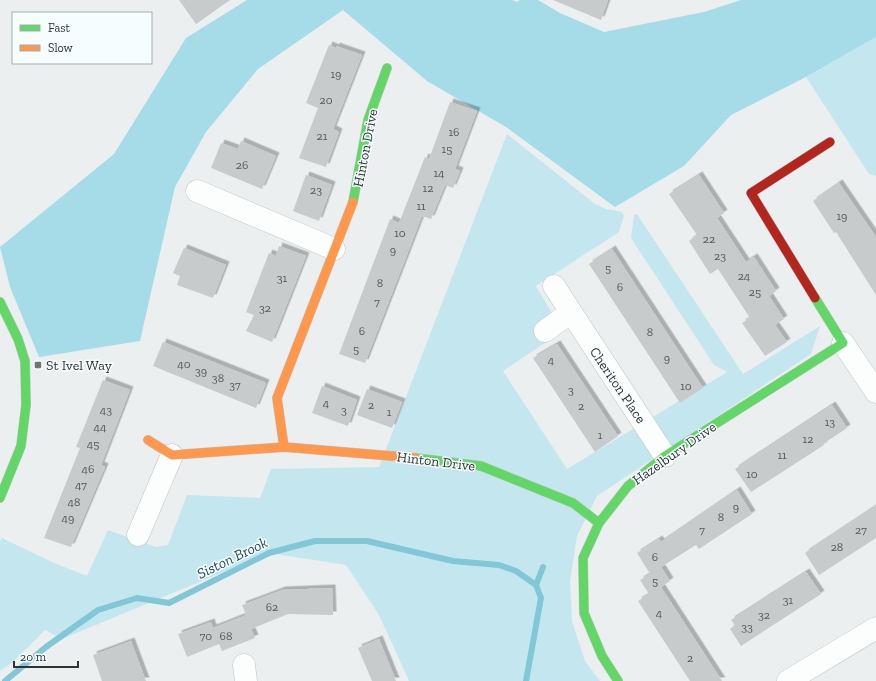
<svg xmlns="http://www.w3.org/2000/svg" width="876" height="681" viewBox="0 0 876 681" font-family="'Zilla Slab',serif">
  <defs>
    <filter id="shadow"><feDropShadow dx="3.5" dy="-3.5" stdDeviation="0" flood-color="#0004"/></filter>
  </defs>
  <rect width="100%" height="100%" fill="#ebefef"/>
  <g fill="#c4e7ef">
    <polygon points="876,37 876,176 869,174 806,77"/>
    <polygon points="507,134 595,204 606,209 622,212 624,216 619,232 536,286 552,313 549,340 503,371 567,469 727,372 714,365 631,238 634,215 637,214 743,374 820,326 811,354 597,496 577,536 570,581 572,621 585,661 600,681 409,681 379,615 346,565 269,553 62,639 45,630 13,662 0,671 0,541 2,538 54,563 87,576 108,530 156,547 168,545 187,495 260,498 271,469 379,467"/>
  </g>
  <polygon fill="#a5dce8" points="247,0 512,0 517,2 520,0 538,0 560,13 604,32 704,12 741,0 876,0 876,37 806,77 731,115 684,166 615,207 506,127 427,81 343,10 258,69 206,132 175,187 140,341 39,357 10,287 0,247 114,154 186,38"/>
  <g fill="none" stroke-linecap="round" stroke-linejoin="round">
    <g stroke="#81c7d6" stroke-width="6">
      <polyline points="536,585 543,567"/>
      <polyline points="5,681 46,647 98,610 137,598 169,603 269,553 315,541 367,541 453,561 499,565 516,571 536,585 541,598 526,681"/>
    </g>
  </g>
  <g fill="#c8cbcb" filter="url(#shadow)">
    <polygon points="179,0 230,0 196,24"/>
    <polygon points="553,0 608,0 601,20"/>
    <polygon points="329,45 336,48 336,46 362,55 333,129 339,132 326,167 299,158 318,108 306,103"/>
    <polygon points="450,102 477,111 455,169 460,171 453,188 445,185 431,219 422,216 365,363 339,354 390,219 399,223 425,157 429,159"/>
    <polygon points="241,141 276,156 262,189 211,168 221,143 238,149"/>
    <polygon points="306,175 332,185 319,221 293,211"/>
    <polygon points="699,175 724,213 717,218 746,262 754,257 776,291 769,296 784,319 775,325 787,342 765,356 742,323 750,318 718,269 710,274 689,241 697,235 669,194"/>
    <polygon points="839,183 876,237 876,295 836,232 834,233 813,201"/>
    <polygon points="279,246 306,256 272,342 246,331 254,315 246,312 269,253 276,256"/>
    <polygon points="184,248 226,265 213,298 177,285 180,276 173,273"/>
    <polygon points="612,249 703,388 680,403 589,264"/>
    <polygon points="163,342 266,383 256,408 153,366"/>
    <polygon points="557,344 618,436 595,452 533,358"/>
    <polygon points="103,380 130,390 101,465 105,467 71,547 44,538 80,448 76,447"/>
    <polygon points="322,386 357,400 348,426 312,413"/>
    <polygon points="367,389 402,402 392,428 357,415"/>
    <polygon points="832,405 847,428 823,444 824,445 751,492 735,469"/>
    <polygon points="737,490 752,514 699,549 696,545 650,574 637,553 659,539 661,542"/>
    <polygon points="876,506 876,538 819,575 805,553"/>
    <polygon points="661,567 670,581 661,587 722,681 690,681 638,601 649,594 640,580"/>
    <polygon points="806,572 821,594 741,646 730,629 735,625 731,620"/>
    <polygon points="332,588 333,615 288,614 251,629 255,638 222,651 219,644 187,657 178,634 211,622 213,628 246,615 242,605 282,590"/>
    <polygon points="379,639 396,681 372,681 358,648"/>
    <polygon points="131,641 146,681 102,681 93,655"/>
  </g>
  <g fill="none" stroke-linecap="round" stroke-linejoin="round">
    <g stroke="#c1c4c4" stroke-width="23">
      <g id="street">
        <polyline points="197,191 334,249"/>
        <polyline points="554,286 665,456"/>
        <polyline points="545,331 570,313"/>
        <polyline points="843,343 876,392"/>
        <polyline points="138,535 172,455"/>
        <polyline points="244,665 246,681"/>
        <polyline points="788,681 876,628"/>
      </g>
    </g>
    <g stroke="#c1c4c4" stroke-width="10">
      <g id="fast">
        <polyline points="353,202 368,120 387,68"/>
        <polyline points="0,302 18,339 25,361 26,405 21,446 0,498"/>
        <polyline points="416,458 481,466 573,503 599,523"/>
        <polyline points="618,681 602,656 584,613 583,558 599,523 628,486 665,456 843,343 815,298"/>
      </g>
    </g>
    <g stroke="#c1c4c4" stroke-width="10">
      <g id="slow">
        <polyline points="148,440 172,455 284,447 416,458"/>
        <polyline points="284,447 277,398 353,202"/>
      </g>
    </g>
    <g stroke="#c1c4c4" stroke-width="10">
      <polyline id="jam" points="815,298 751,193 830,142"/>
    </g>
    <use href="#street" stroke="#fcfdfd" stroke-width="22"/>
    <use href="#fast" stroke="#63d668" stroke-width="9"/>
    <use href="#slow" stroke="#ff974d" stroke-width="9"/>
    <use href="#jam" stroke="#b3261e" stroke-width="9"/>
  </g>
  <rect fill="#717575" stroke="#f6fdff" stroke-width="1.5" x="34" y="361" width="8" height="8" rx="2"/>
  <g text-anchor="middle" stroke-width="3" stroke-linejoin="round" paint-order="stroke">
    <g font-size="12" fill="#565959">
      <text x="336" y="78">19</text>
      <text x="326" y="104">20</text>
      <text x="454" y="136">16</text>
      <text x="322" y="140">21</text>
      <text x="447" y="153">15</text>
      <text x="242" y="169">26</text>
      <text x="439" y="177">14</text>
      <text x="428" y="192">12</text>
      <text x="316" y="194">23</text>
      <text x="421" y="210">11</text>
      <text x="842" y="220">19</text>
      <text x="400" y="237">10</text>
      <text x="709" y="243">22</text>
      <text x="393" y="254">9</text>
      <text x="720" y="260">23</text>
      <text x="608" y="272">5</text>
      <text x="744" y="280">24</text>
      <text x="282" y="282">31</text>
      <text x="380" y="287">8</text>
      <text x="620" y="291">6</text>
      <text x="755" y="296">25</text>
      <text x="377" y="306">7</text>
      <text x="265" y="312">32</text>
      <text x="362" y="335">6</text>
      <text x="650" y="336">8</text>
      <text x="356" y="353">5</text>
      <text x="667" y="362">9</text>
      <text x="551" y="364">4</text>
      <text x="184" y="368">40</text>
      <text x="201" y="375">39</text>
      <text x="218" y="382">38</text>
      <text x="235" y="389">37</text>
      <text x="686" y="390">10</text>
      <text x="571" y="394">3</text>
      <text x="326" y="407">4</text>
      <text x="371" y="409">2</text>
      <text x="581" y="410">2</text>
      <text x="106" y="414">43</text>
      <text x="344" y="414">3</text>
      <text x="389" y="416">1</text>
      <text x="830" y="426">13</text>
      <text x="100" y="431">44</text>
      <text x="600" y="439">1</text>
      <text x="808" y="443">12</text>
      <text x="93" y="448">45</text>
      <text x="782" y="459">11</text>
      <text x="88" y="473">46</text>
      <text x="752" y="478">10</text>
      <text x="81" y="489">47</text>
      <text x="74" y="506">48</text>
      <text x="736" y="511">9</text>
      <text x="721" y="521">8</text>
      <text x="68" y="522">49</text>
      <text x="702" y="534">7</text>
      <text x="861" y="534">27</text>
      <text x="837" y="551">28</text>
      <text x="655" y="561">6</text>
      <text x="655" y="585">5</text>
      <text x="788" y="604">31</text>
      <text x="272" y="611">62</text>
      <text x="659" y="617">4</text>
      <text x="764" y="619">32</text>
      <text x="747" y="631">33</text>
      <text x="206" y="640">70</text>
      <text x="226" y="640">68</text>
      <text x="690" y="662">2</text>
    </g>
    <g font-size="14" fill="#303333" stroke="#f6fdff">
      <text transform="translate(365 148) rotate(-79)" y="5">Hinton Drive</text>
      <text transform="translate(618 385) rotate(56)" y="5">Cheriton Place</text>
      <text transform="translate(674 453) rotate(-35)" y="5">Hazelbury Drive</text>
      <text transform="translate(436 461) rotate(7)" y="5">Hinton Drive</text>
    </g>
    <g font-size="14" fill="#303333" stroke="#f6fdff" text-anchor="start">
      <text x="46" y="370">St Ivel Way</text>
    </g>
    <g font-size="15" font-style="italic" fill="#1e4a54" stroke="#f6fdff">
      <text transform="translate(232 558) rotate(-26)" y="5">Siston Brook</text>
    </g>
  </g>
  <rect x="12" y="12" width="140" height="52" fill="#f6fdff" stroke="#a7acad"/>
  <rect x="20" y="25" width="20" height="6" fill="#63d668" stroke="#a7acad"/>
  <text x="48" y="32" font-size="12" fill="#303333">Fast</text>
  <rect x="20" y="45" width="20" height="6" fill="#ff974d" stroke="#a7acad"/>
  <text x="48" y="52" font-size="12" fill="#303333">Slow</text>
  <path d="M14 661v6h64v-6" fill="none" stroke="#303333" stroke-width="2"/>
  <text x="20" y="661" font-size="12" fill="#303333" stroke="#f6fdff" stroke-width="3" paint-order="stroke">20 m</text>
</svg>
